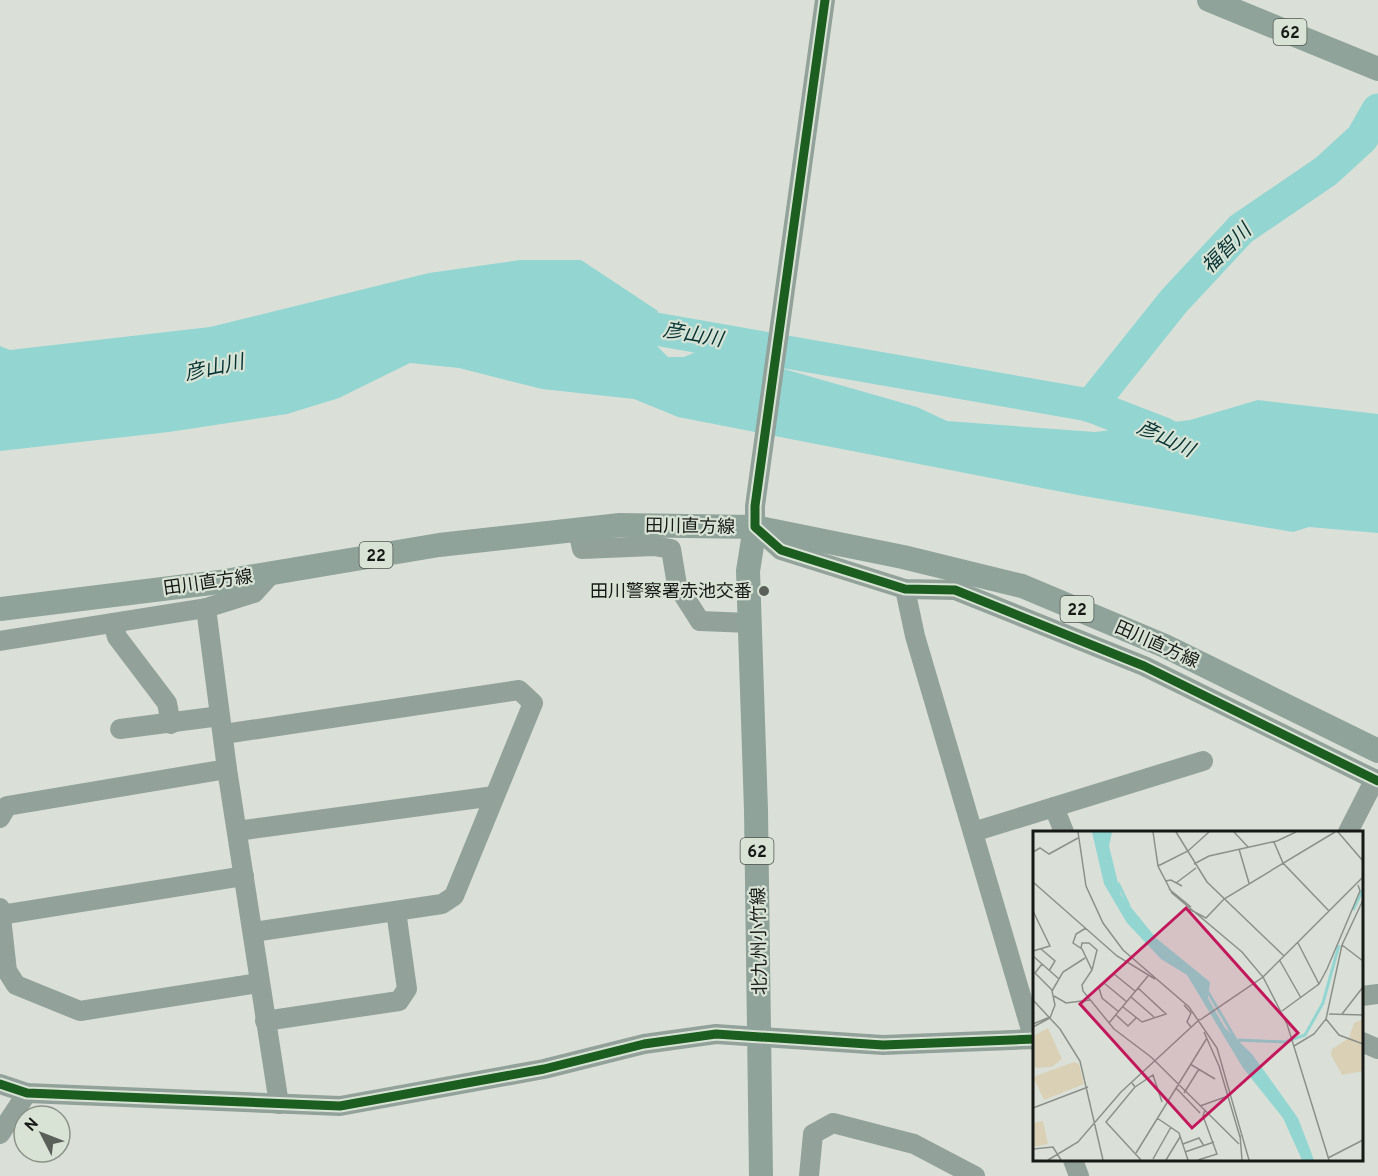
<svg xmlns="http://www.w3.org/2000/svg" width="1378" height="1176" viewBox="0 0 1378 1176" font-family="Overpass,'Noto Sans JP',sans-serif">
  <rect width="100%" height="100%" fill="#dae0d8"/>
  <polygon fill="#93d5d1" points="520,260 581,260 658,311 652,341 668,357 684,357 707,347 917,407 947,421 1095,432 1190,420 1258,400 1378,414 1378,533 1309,527 1293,532 1078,495 678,417 634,399 542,389 459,368 410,363 339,398 287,414 169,432 0,451 0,346 10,350 210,327 429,273"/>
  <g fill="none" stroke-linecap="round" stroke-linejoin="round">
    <g stroke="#93d5d1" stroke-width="33">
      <polyline points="610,321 1089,405 1164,434 1185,445"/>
      <polyline points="1090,406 1174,301 1241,229 1326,171 1362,138 1378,110"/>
    </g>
    <g stroke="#92a29a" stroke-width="20">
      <polyline points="825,0 755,506 755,527 781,550 905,589 955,590 1144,666 1378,781"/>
      <polyline points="578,530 582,549 654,546 671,549 677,585 700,621 750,623"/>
      <polyline points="905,589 915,636 1034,1040"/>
      <polyline points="206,608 227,769 279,1104"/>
      <polyline points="113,623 117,637 167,703 171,724"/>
      <polyline points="0,641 206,608 254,593 273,572"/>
      <polyline points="120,729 220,716"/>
      <polyline points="224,734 519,690 533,703 454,896 442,904 253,932"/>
      <polyline points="1054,807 1064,832"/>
      <polyline points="0,818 7,806 227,769"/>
      <polyline points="237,831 494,796"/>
      <polyline points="973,832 1203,761"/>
      <polyline points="1348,832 1375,779"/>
      <polyline points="0,908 7,971 16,985 80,1011 259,983"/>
      <polyline points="1,915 244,876"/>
      <polyline points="1362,996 1378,994"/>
      <polyline points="265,1021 399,1001 407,989 396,911"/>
      <polyline points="1362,1042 1378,1049"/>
      <polyline points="0,1084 27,1093 340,1106 544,1069 644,1044 716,1034 883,1045 1034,1039"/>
      <polyline points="0,1134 27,1093"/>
      <polyline points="1073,1160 1079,1176"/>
      <polyline points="809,1176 813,1134 833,1123 914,1144 975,1176"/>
    </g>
    <g stroke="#90a39a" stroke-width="24">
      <polyline points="1209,0 1378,69"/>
      <polyline points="755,527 748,571 756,810 761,1176"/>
      <polyline points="0,609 219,582 439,545 620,525 755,527 903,557 1022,586 1165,646 1378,751"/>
    </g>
    <g stroke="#d8e3d5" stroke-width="13">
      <g id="cycleway">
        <polyline points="825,0 755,506 755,527 781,550 905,589 955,590 1144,666 1378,781"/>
        <polyline points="0,1084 27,1093 340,1106 544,1069 644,1044 716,1034 883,1045 1034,1039"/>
      </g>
    </g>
    <use href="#cycleway" stroke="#1b5e20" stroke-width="9"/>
  </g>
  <circle fill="#5b5f59" stroke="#d8e3d5" stroke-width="2" cx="764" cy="591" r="6"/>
  <g text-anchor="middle" stroke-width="4.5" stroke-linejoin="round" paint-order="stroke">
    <g fill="#d8e3d5" stroke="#50564f" stroke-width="1.5">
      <rect x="1273.5" y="19" width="33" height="26" rx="4.5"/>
      <rect x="359.5" y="542" width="33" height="26" rx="4.5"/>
      <rect x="1060.5" y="596" width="33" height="26" rx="4.5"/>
      <rect x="740.5" y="838" width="33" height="26" rx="4.5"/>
    </g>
    <g font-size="16" font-weight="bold" fill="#161915">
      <text x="1290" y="38">62</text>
      <text x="376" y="561">22</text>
      <text x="1077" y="615">22</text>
      <text x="757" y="857">62</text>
    </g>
    <g font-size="18" fill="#161915" stroke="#d8e3d5">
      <text transform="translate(690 526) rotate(1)" y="6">田川直方線</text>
      <text transform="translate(208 582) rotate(-8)" y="6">田川直方線</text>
      <text transform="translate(1157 644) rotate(24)" y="6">田川直方線</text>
      <text transform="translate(759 941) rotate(-91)" y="6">北九州小竹線</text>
    </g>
    <g font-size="18" fill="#161915" stroke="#d8e3d5" text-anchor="end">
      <text x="752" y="597">田川警察署赤池交番</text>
    </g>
    <g font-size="20" font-style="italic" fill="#073535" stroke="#d8e3d5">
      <text transform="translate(1226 248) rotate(-45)" y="7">福智川</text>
      <text transform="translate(693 334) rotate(10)" y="7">彦山川</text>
      <text transform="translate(214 367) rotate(-12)" y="7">彦山川</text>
      <text transform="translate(1166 438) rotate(25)" y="7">彦山川</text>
    </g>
  </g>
  <g transform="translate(1033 831)">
    <rect width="330" height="330" fill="#dae0d8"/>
    <path d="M 330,188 L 330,240 L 309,244 L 298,224 L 299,218 L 316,207 L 321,192 ZM 15,197 L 29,228 L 19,236 L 5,237 L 0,235 L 0,205 ZM 41,231 L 46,233 L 51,253 L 11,269 L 0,246 ZM 10,290 L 15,313 L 0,316 L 0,292 Z" fill="#d9d0b5"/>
    <path d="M 59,1 L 79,1 L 76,15 L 88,64 L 123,107 L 177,151 L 175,167 L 192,197 L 219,223 L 265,287 L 281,329 L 269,329 L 250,287 L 210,237 L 154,144 L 128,128 L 94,92 L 71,53 Z" fill="#93d5d1"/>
    <path fill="none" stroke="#93d5d1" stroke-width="3" d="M 85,52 L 96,75M 320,79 L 330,58M 175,161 L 209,219M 205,209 L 252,211 L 272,204 L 290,172 L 306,114"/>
    <path fill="none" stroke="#8c908a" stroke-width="1.5" d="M 45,1 L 53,55 L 70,92 L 90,119 L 156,176 L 184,217 L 216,329M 120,1 L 125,35 L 139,62 L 209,121 L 230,146 L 167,189M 143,1 L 174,51 L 251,125M 201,1 L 215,16M 305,1 L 330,30M 241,11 L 250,32 L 296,80M 206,18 L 216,52M 0,21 L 7,17 L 16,23 L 45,7M 161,33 L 176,25 L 244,10 L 263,1M 125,35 L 155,20 L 176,1M 132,50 L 138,49 L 149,55M 0,51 L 84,125 L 122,148M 143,52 L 163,37M 136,58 L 158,76M 156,78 L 173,87 L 191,68 L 302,1M 0,80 L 17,115 L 0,120M 53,97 L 43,103 L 40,112 L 49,118 L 59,139 L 49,154 L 50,160 L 81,198 L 118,226 L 206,313M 265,112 L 286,153M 309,114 L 330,130M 48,117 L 49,112 L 56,112 L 64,119 L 59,139M 8,118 L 22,130 L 16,140M 0,125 L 26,148M 247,130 L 268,167M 9,133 L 2,142 L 20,160M 71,152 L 94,171M 21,165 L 33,172 L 57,169M 98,166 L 121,186M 0,169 L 27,198 L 47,230 L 70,329M 151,174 L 158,182 L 154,191 L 158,196M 90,176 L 109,191 L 133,183 L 105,157M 249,180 L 286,153 L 294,138 L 327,60 L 325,54M 86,181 L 69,167 L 66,157 L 81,143 L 102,160M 296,183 L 330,184M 309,183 L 330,156M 83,184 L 95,195 L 103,187M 293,188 L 306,204 L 330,213M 76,192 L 115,145M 0,193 L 17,186M 0,196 L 17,187 L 22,174 L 19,160 L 30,141 L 52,127M 171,201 L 186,235 L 207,306M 261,215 L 281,203 L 293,188 L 309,114 L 330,69M 157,233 L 182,248M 99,252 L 102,256 L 73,291 L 108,329M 102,256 L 120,244 L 129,271M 143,257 L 167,282M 151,262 L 166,238M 167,275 L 195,265M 0,277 L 55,256M 124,287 L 146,302 L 155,329M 207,304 L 209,329M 150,313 L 166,307 L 171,315M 0,318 L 20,316 L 28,329M 152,321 L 181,311M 103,322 L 174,207M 295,327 L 330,309M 120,328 L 138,296M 15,329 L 45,311 L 88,261 L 167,188M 133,329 L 147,306M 165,329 L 184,323 L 170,285 L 172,279M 296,329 L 254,193 L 230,146 L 330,46"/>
    <path fill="#c2185b" fill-opacity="0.15" stroke="#c2185b" stroke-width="3" d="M 153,77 L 265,202 L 159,297 L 47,173 Z"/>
    <rect width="330" height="330" fill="none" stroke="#161915" stroke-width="3"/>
  </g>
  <g transform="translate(42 1134) rotate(312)"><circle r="28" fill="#d8e3d5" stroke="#8a9288" stroke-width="1.5"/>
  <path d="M0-4.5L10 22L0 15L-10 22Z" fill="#5b5f59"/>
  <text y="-9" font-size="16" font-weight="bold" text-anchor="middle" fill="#161915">N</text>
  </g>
</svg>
